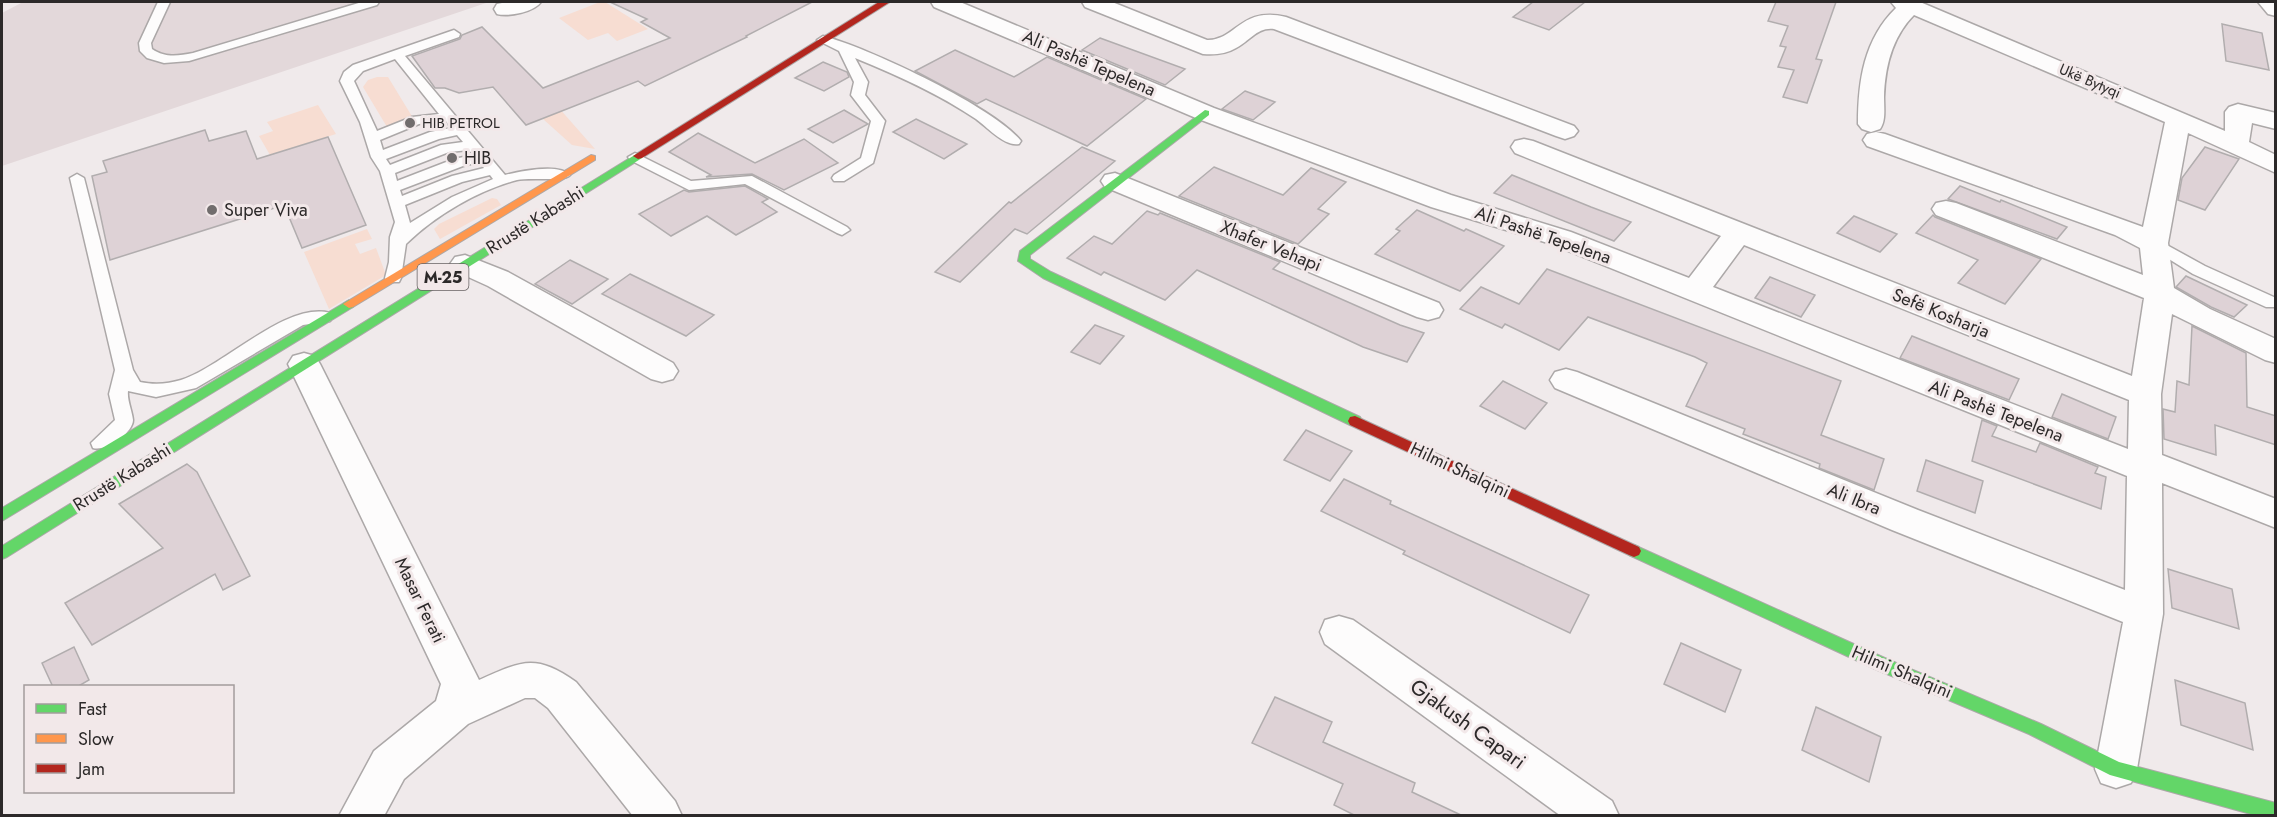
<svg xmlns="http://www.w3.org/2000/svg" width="2277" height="817" viewBox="0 0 2277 817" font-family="Jost,sans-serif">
  <rect width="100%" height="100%" fill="#f0eaeb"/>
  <polygon fill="#e3d8da" points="23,2 489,2 2,166 2,13"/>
  <g fill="#f7ddd2">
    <polygon points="600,2 605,2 648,29 617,41 608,33 588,40 559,18"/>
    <polygon points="377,77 388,77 413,118 387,127 363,87 368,80"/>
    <polygon points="544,91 595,149 572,145 523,101"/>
    <polygon points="318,105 336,134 270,155 259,136 273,131 267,122"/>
    <polygon points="492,198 497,199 501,205 440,239 434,229 439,224"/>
    <polygon points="367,229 372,239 355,244 360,254 376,248 386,275 329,309 304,252"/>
  </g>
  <g fill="#ded2d6" stroke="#b1adae" stroke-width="1.5">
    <polygon points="610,2 812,2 746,36 747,37 645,86 638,81 526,125 493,87 459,93 445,88 435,88 412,56 460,39 462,35 482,27 543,88 670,38 641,22 647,19"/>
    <polygon points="1533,2 1585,2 1549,30 1513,17"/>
    <polygon points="1776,2 1836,2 1816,59 1822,60 1807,103 1783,97 1794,70 1778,67 1786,47 1780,46 1788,26 1768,21"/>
    <polygon points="2222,24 2262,33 2269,70 2226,61"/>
    <polygon points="1100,38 1185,69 1165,85 1082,50"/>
    <polygon points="955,50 1014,77 1047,57 1146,99 1087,146 986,99 977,104 915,71"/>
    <polygon points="823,62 847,72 849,77 824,91 795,78"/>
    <polygon points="1245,91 1275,102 1253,120 1222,109"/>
    <polygon points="844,110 868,124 833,143 808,129"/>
    <polygon points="916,119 967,144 944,159 893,132"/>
    <polygon points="205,130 209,141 246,131 257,159 328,137 366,225 302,248 284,205 110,260 92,176 107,172 103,161"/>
    <polygon points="698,133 755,163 804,139 838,163 784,190 752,174 706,177 711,175 669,152"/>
    <polygon points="1082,147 1115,161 1027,234 1015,229 960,282 935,272 1009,202 1011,203"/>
    <polygon points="2205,147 2239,159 2205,210 2178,200 2182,178"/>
    <polygon points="1214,167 1283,195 1311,168 1346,182 1318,209 1329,214 1298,244 1179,196"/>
    <polygon points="1512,175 1591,207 1631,222 1614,241 1494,193"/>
    <polygon points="745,186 768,199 762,202 777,212 736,235 707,216 671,236 639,214 684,190 689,192"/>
    <polygon points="1960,186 2000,202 2001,200 2067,227 2057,239 1948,199"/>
    <polygon points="1417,210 1464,231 1466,229 1504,246 1460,291 1375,254 1400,231 1396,229"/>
    <polygon points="1147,211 1158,215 1160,213 1280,262 1273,269 1400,325 1424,333 1407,362 1363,347 1197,270 1165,300 1104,272 1101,275 1067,258 1094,236 1112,244"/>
    <polygon points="1933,215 1935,217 2041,259 2005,304 1958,283 1978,260 1916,233"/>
    <polygon points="1854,216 1897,234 1880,252 1837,233"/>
    <polygon points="570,260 608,279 572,304 535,284"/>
    <polygon points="1547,269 1841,381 1821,435 1884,459 1874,490 1819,468 1820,464 1743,434 1745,429 1686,406 1707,363 1695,357 1588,317 1559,350 1505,324 1502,328 1460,309 1481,287 1519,304"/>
    <polygon points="630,274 714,315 686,336 602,294"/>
    <polygon points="2186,276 2247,305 2234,317 2211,307 2176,287"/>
    <polygon points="1770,277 1815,295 1801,317 1755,298"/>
    <polygon points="1095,325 1124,336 1100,364 1071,352"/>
    <polygon points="2192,326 2246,353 2247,407 2276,416 2276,445 2215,425 2216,455 2164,439 2163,409 2175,412 2177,381 2189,385"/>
    <polygon points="1912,336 2019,379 2009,400 1900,358"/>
    <polygon points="1503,381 1547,403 1525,429 1480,406"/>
    <polygon points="2062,394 2116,417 2108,439 2052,417"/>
    <polygon points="1982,420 1997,426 1992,436 2036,452 2040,443 2098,467 2095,473 2106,477 2101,509 1972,461"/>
    <polygon points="1306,430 1352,451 1330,481 1284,460"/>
    <polygon points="1926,460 1983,481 1975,513 1917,491"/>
    <polygon points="187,464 197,472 250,576 223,590 215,574 92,645 65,603 163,548 119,504"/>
    <polygon points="1344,479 1391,501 1390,504 1589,595 1570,633 1403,554 1405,551 1321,511"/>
    <polygon points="2168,569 2232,589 2239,629 2172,608"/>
    <polygon points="1681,643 1741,670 1725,712 1664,684"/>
    <polygon points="74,647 89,680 77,687 53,687 42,663"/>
    <polygon points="2175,680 2245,703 2253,750 2181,725"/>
    <polygon points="1275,697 1332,722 1323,742 1415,783 1412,792 1463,816 1356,816 1334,805 1343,784 1252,743"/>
    <polygon points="1816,707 1881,737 1869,782 1802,750"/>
  </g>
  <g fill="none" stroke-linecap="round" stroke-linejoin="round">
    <g stroke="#aca8a8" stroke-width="3">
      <g id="lane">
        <path d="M 158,2 L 170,2 L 151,43 L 152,49 C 165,58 178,56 193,53 L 362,2 L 379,2 L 377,5 L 189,61 L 164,63 L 147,58 L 140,51 L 139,43 Z"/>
        <path d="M 454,30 L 460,34 L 459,37 L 405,56 L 505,175 C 521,171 559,163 570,175 C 564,182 530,177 517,180 C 477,191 436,215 406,244 L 401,278 L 399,282 L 387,282 L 385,278 L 389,262 L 390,237 L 395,222 L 380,171 L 371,157 L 360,122 L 340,81 L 344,72 L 353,65 ZM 395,59 L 439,114 L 412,117 L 377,131 L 354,81 L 363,71 ZM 446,121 L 451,128 L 430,132 L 383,150 L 380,140 L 419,124 ZM 457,135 L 463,142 L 441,145 L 390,165 L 386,159 L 439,139 ZM 469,150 L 473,155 L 454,159 L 397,181 L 395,173 L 449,152 ZM 479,162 L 484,168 L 452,176 L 402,196 L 400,190 L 463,166 ZM 490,175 L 493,179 L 452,197 L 410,223 L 405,205 L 462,182 Z"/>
        <path d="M 823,36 C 867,47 994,107 1021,141 L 1019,144 C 1005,147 987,127 976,119 C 939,94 897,75 855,58 L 868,82 L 865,95 L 885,121 L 873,163 L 844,181 L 834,181 L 832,178 L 834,175 L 861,158 L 871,121 L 851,95 L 854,82 L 839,51 L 817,40 Z"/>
        <polygon points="635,153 691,181 752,176 847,227 850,230 842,235 837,233 745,184 689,190 630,160 628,157"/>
        <path d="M 77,174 L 84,178 L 133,370 L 140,382 C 154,385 168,384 181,380 C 223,367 286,301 330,313 L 332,317 L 330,321 L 303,325 L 196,388 L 156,397 L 128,391 C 127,401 132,410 133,420 C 133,433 106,452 93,448 L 91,443 L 115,420 L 109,394 L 115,370 L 70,178 Z"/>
        <polygon points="2154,238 2205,266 2276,298 2276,307 2266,307 2193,274 2148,246 2146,243 2148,240"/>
      </g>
    </g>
    <g stroke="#aca8a8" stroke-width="3">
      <g id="street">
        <path d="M 507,2 L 541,2 C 534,12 509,17 497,14 L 494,9 L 497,4 Z"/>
        <path d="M 931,2 L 960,2 L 1214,108 L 1451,195 L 1571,232 L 1689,278 L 1721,236 L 1515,153 L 1511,147 L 1515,141 L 1524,139 L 1533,141 L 2132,376 L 2144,298 L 1936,215 L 1932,209 L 1936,203 L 1946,201 L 1956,203 L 2143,275 L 2140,248 L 2115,235 L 1867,146 L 1863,140 L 1867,134 L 1876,132 L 1885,134 L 2143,227 L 2165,122 L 1914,15 C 1892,37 1885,67 1884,97 C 1884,108 1886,121 1880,129 L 1871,132 L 1862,129 L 1858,124 C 1858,81 1864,39 1896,8 L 1891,2 L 1920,2 L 2225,131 L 2225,112 L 2229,107 L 2238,104 L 2276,113 L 2276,129 L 2252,123 L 2249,142 L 2276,155 L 2276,173 L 2188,133 L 2168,243 L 2174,288 L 2210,309 L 2276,339 L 2276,363 L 2265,360 L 2172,314 L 2161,394 L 2162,455 L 2276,499 L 2276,528 L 2162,483 L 2163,614 L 2137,769 L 2131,783 L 2116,788 L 2101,783 L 2095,769 L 2123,622 L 1892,530 L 1555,388 L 1550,380 L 1555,372 L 1566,369 L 1577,372 L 1918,510 L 2125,590 L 2127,476 L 1551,244 L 1431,207 L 1196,118 L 934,7 ZM 1744,245 L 2129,400 L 2128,449 L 1713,287 Z"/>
        <path d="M 1082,2 L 1112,2 L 1207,40 C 1236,41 1240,6 1286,17 L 1574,126 L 1578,131 L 1574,136 L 1565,139 L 1556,136 L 1274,29 C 1257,27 1250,41 1236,48 C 1226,54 1215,55 1203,54 L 1085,7 Z"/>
        <polygon points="2258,2 2276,2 2276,16 2268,14"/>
        <polygon points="1115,173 1439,303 1443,310 1439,317 1428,320 1417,317 1105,187 1101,181 1105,175"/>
        <polygon points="465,255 508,272 673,363 678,371 673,379 662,382 651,379 488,286 455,271 450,264 455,257"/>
        <path d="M 304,353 L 315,356 L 320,364 L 479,680 C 522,661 535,653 576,682 L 675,801 L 682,816 L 633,816 L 548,708 L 535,698 L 525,698 L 468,724 L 404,779 L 384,816 L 339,816 L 374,751 L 436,701 L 441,684 L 288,364 L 293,356 Z"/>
        <polygon points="1339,616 1353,620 1612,801 1619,816 1561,816 1325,644 1320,632 1325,620"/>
      </g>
    </g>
    <g stroke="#aca8a8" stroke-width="2">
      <g id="fast">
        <polygon points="1205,110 1209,111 1209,115 1030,255 1030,259 1051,272 1360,417 1362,421 1360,425 1350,425 1043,278 1018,261 1020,251"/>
        <polygon points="638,153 643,156 642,158 7,557 2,559 2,546"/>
        <polygon points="349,300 355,304 353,307 2,521 2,508"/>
        <polygon points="1634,545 1887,659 2041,724 2119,762 2276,803 2276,816 2258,816 2110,775 2029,734 1875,669 1629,555 1627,551 1629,547"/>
      </g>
    </g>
    <g stroke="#aca8a8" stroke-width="2">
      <polygon id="slow" points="591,155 595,156 595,160 353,307 349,308 343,304"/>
    </g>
    <g stroke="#aca8a8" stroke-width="2">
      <g id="jam">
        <polygon points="879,2 890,2 642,158 638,159 633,156"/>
        <polygon points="1355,416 1639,547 1641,551 1639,555 1634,557 1629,555 1350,425 1348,421 1350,417"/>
      </g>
    </g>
    <use href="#lane" fill="#fdfcfc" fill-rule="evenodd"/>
    <use href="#street" fill="#fdfcfc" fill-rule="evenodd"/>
    <use href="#fast" fill="#63d668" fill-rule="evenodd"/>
    <use href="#slow" fill="#ff974d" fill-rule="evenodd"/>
    <use href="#jam" fill="#b3261e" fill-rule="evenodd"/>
  </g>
  <g fill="#716d6d" stroke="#f2e8e9" stroke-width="2">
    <circle cx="410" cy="123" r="6"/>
    <circle cx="452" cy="158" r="6"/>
    <circle cx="212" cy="210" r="6"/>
  </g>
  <g text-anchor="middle" stroke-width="6" stroke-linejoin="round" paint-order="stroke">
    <g font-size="15" fill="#2c2929" stroke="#f2e8e9">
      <text transform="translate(2090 81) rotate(23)" y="5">Ukë Bytyqi</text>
    </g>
    <g font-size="15" fill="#2c2929" stroke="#f2e8e9" text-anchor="start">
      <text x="422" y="128">HIB PETROL</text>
    </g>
    <rect fill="#f2e8e9" stroke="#676263" stroke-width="1.5" x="417.5" y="264" width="51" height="26" rx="4.5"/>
    <g font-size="16" font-weight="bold" fill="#2c2929">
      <text x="443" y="283">M-25</text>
    </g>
    <g font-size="18" fill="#2c2929" stroke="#f2e8e9">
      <text transform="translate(1089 63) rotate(23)" y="6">Ali Pashë Tepelena</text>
      <text transform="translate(535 220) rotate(-32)" y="6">Rrustë Kabashi</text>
      <text transform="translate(1543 235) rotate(19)" y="6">Ali Pashë Tepelena</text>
      <text transform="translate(1271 246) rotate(22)" y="6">Xhafer Vehapi</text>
      <text transform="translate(1941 313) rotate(22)" y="6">Sefë Kosharja</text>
      <text transform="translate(1996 411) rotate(21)" y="6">Ali Pashë Tepelena</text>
      <text transform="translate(1460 470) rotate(25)" y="6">Hilmi Shalqini</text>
      <text transform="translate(122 477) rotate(-32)" y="6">Rrustë Kabashi</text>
      <text transform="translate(1854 499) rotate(22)" y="6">Ali Ibra</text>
      <text transform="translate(420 600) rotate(64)" y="6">Masar Ferati</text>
      <text transform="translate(1902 672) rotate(23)" y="6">Hilmi Shalqini</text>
    </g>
    <g font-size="18" fill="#2c2929" stroke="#f2e8e9" text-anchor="start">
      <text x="464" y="164">HIB</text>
      <text x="224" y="216">Super Viva</text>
    </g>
    <g font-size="21" fill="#2c2929" stroke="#f2e8e9">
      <text transform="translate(1468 724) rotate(36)" y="7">Gjakush Capari</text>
    </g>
  </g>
  <rect width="2277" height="817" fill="none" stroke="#2c2929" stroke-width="6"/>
  <rect x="24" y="685" width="210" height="108" fill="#f2e8e9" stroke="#a39c9c" stroke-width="1.5"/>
  <rect x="36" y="704" width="30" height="9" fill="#63d668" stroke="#a39c9c" stroke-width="1.5"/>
  <text x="78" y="715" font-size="18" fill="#2c2929">Fast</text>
  <rect x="36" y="734" width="30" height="9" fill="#ff974d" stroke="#a39c9c" stroke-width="1.5"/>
  <text x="78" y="745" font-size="18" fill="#2c2929">Slow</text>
  <rect x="36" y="764" width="30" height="9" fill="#b3261e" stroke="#a39c9c" stroke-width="1.5"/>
  <text x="78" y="775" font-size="18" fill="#2c2929">Jam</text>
</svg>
